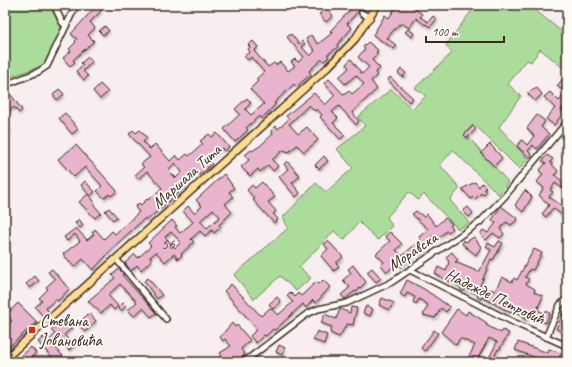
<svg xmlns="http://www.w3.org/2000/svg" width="572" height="367" viewBox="0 0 572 367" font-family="Caveat,sans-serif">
  <defs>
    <filter id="shadow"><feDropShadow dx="1" dy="2" stdDeviation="1" flood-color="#0004"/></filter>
  </defs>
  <rect width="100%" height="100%" fill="#f9eeef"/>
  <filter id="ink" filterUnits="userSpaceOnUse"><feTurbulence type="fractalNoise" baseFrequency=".025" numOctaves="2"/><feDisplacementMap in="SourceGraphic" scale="8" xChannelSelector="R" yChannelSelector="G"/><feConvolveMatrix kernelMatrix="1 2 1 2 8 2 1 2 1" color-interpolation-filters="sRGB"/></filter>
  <g filter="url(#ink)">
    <g fill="#acdc9c" stroke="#74835d">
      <polygon points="5,5 50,5 61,28 51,56 44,65 5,79"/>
      <polygon points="476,5 529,5 567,36 567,71 540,49 531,62 527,60 508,84 521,96 499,127 528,159 519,169 474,124 465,133 508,182 499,195 453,150 440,165 460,188 450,200 469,223 458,229 424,194 418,200 409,192 387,217 392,226 378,240 359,222 344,240 334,231 299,267 311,278 296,291 280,276 254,299 234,275 288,228 283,217 316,183 326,192 353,168 337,149 365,126 358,117 391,89 412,109 426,96 415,88 452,53 446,45"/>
    </g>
    <g fill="#e9b4ce" stroke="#3b2a1e" fill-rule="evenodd" filter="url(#shadow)">
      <polygon points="355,5 366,5 363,9 359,10 347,24 352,28 337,45 338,47 327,55 329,57 324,61 322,59 309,71 311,74 296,87 294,84 274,103 276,104 261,119 259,116 246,128 248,130 235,142 224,129 240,114 235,109 247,98 251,103 245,109 251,115 264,104 250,89 258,81 256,79 264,72 251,57 248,60 244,56 250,52 248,49 250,47 248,45 253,41 258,47 254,51 268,67 274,63 276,65 280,62 288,71 295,66 291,62 295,59 298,62 304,57 287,37 291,34 299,44 302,41 305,44 301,46 310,56 315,51 306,39 311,35 318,44 332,33 330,31"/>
      <polygon points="397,5 409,5 422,14 420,17 428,22 433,16 437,19 430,27 426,24 425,25 416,18 409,28 402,23 400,25 399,24 387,38 397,46 394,49 373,35 385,15 389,18"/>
      <polygon points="96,6 101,11 90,22 95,28 88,35 94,41 73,60 75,62 70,66 63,58 71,51 69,49 76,42 75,41 77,39 71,34"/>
      <polygon points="327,8 333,16 326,22 319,14"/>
      <polygon points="105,26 109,31 103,35 99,31"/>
      <polygon points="408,29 414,33 412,37 405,32"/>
      <polygon points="368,42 378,50 376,52 378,53 372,60 380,68 375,73 377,75 371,81 377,89 352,112 359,121 356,125 339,106 332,112 338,118 333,123 345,135 340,139 320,117 322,115 317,109 315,111 309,105 289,124 298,134 307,127 318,140 304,152 297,145 289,152 283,150 272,160 278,166 273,171 268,165 260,172 258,169 250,176 241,167 249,160 245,155 251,150 252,151 260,146 273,134 271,131 276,126 278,129 289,119 286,116 314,93 325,105 335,95 324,83 329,79 344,95 349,91 352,94 364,84 356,75 345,84 339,77 349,68 346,64 351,59 362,74 369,67 358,57 365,49 363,47"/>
      <polygon points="88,57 92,62 83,71 88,76 84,80 76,71 83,65 81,63"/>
      <polygon points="401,69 406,73 403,77 398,73"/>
      <polygon points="565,76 567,78 567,88 564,91 557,86"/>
      <polygon points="390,77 413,98 409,102 388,80"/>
      <polygon points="100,84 108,92 100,99 93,91"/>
      <polygon points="537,88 542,94 535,101 527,93"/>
      <polygon points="59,89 64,94 57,100 53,95"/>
      <polygon points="550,92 559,101 564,95 567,98 567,103 561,110 566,114 563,118 561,116 554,125 546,119 555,108 544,97"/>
      <polygon points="11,95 22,110 19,113 14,107 5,114 5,100"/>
      <polygon points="65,113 78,129 72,134 59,118"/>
      <polygon points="537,115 545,121 541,127 549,134 537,149 533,145 528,151 532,155 530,158 517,146 522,140 527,145 534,136 527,128"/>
      <polygon points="5,121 10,129 5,133"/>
      <polygon points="473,126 476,129 467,138 464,135"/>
      <path d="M 133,130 L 136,133 L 140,130 L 147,138 L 143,142 L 150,149 L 155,144 L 170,161 L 176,155 L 180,160 L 187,154 L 189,156 L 203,144 L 200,141 L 209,134 L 212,137 L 217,133 L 229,147 L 224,151 L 222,148 L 208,160 L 212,164 L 199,175 L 196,171 L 184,182 L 186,184 L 177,194 L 147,220 L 145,218 L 118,243 L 93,270 L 83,259 L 74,267 L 63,254 L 80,241 L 75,234 L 67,241 L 64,237 L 76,228 L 87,240 L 94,234 L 92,233 L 95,229 L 104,239 L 112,231 L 115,234 L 139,212 L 135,207 L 139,203 L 141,205 L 147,199 L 148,200 L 162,188 L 147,171 L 138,179 L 135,175 L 144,167 L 141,164 L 150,157 L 129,134 ZM 175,163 L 182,172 L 176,178 L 168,170 Z"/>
      <polygon points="490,144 502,158 494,166 481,153"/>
      <polygon points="567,144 567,159 560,153"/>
      <polygon points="76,145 117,191 111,196 109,194 104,198 97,191 102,186 85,167 74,177 58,159"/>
      <polygon points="547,155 553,159 550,162 558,171 555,175 565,184 562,188 555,183 550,190 553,192 549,197 567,209 567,219 553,208 546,217 542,214 549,205 539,195 544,188 537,182 543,174 539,171 546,163 542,161"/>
      <polygon points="324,156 328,161 319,169 315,165"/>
      <polygon points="287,161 300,176 292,183 300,193 296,197 279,177 288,169 284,164"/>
      <path d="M 224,174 L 234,188 L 229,192 L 233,197 L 225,204 L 232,212 L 219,225 L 221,227 L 214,233 L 212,230 L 205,236 L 200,231 L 191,239 L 194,242 L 181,254 L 182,255 L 178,259 L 174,254 L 165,262 L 156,252 L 150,257 L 152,260 L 141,270 L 137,265 L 131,271 L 125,263 L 135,254 L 138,258 L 151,246 L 148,243 L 172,220 L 177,226 L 175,227 L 180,233 L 193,222 L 183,211 L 188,206 L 194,213 L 202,206 L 196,200 ZM 213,209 L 220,217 L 207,228 L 200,221 ZM 171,232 L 181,242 L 175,248 L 165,237 Z"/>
      <polygon points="85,181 95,192 90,196 81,185"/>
      <polygon points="262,182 275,197 268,202 276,211 273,214 278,219 274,223 253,200 255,199 247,190 252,185 255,188"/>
      <polygon points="475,182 479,187 482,183 486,187 484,189 486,192 483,195 481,193 475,199 473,197 471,199 462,189"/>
      <polygon points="525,190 532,197 523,212 515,205"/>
      <polygon points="88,194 94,201 92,203 101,213 95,218 79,202"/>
      <polygon points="501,206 518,219 511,225 506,222 500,229 504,234 500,238 493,233 486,240 480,234 483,230 488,233 496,223 492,220"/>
      <polygon points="468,207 473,213 469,217 463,211"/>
      <polygon points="109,208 117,217 113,220 105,211"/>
      <polygon points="416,211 424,217 427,214 436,226 445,218 452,224 450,226 452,229 448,232 446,231 437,239 434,235 422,246 425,249 419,254 417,251 401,267 397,263 387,272 381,265 384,262 376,254 390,241 385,236 390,232 402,244 396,250 402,256 421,239 419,237 428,229 412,214"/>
      <polygon points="79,219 83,225 80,228 75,223"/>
      <polygon points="474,237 481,247 476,255 462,244 464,240 466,242"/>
      <polygon points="328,241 343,257 336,263 339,266 334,271 321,256 328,249 324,244"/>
      <polygon points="499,241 503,243 493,260 491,259 480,286 490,291 491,289 495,291 502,277 512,282 514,278 517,280 534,249 542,253 533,270 530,269 525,277 529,279 526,284 535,289 534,292 543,296 537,310 544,313 546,311 550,313 546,323 529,315 526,320 521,317 523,315 513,310 511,313 482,297 481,299 477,297 478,294 465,289 464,291 460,289 461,287 435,274 438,267 446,271 449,262 446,257 452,252 458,260 455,262 479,272 491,250 486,247 488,243 495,247"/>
      <polygon points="353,265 366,282 356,292 355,291 345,299 341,295 350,287 343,280 351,273 348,269"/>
      <polygon points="372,268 381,278 376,282 367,272"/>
      <polygon points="52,269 69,289 58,301 56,299 46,308 48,311 43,316 35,307 42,301 39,298 48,289 46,287 55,279 48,272"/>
      <polygon points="119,269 124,274 122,275 156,313 151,317 143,308 134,316 128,310 137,302 120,284 108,295 118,306 114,310 110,305 101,313 88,301 115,278 112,275"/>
      <polygon points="35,276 39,281 30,288 26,284"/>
      <polygon points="148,278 162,295 157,299 144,281"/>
      <polygon points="323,280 330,287 316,303 313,300 306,308 303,304 275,330 273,329 266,336 264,335 256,343 250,336 257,329 224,291 231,284 261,316 270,308 278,315 293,302 287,296 290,292 295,297 298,293 301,296 316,282 319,284"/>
      <polygon points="407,280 424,289 450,307 446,312 441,308 435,318 423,315 428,305 419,299 416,304 413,302 415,297 407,293 405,297 400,294"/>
      <polygon points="277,297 281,302 273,309 269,304"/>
      <polygon points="382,298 394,303 389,310 379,305"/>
      <polygon points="18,303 37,322 5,350 5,327 12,321 5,313 5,306 10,311"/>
      <polygon points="123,303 126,306 121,311 118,308"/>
      <polygon points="567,304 567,333 556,329"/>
      <polygon points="366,306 373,309 370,316 363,313"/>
      <polygon points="351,307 357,308 353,325 347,324 339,337 330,333 332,327 321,323 325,314 336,319 340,309 350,313"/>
      <polygon points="457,309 466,315 468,311 487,323 486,325 501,333 503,330 509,333 499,350 498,349 492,362 487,362 497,342 489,338 477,360 472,358 470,362 466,362 475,345 460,338 456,345 441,332"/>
      <polygon points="89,313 96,321 85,332 78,324"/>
      <polygon points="64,318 73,327 64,335 71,342 74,339 78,343 69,350 60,340 54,346 63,356 56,362 38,342 43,337 48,342 55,334 51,330"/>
      <polygon points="232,323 235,327 237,325 250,340 241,349 245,355 234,362 215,362 222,356 220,353 231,346 225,339 223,341 220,337"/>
      <polygon points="434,330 438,333 425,351 421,348"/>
      <polygon points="317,331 327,335 324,344 313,340"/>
      <polygon points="518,342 548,353 549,349 561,353 558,362 547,362 515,350"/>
      <polygon points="279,345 285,348 282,355 276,352"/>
      <polygon points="31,347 36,353 26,362 15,362"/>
    </g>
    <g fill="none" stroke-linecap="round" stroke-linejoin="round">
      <g stroke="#3b2a1e" stroke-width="8">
        <g id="minor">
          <polyline points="54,5 62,22 66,26"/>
          <polyline points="362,13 370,18"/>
          <polyline points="5,85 38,72 47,66 76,5"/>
          <polyline points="116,259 166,319"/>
          <polyline points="410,270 515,323 567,346"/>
          <polyline points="546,337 560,305 567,299"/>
          <polyline points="244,362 307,314 318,309 347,303 392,282 480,222 505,196 567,122"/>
        </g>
      </g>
      <g stroke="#3b2a1e" stroke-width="9">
        <polyline id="major" points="5,359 327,68 355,39 377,5"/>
      </g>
      <use href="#minor" stroke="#fdfcf7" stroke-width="5"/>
      <use href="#major" stroke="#fedd96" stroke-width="6"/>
    </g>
  </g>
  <rect fill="#c8321e" stroke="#fdfcf7" stroke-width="1.5" x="28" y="326" width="8" height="8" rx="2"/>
  <g text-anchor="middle" stroke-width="3.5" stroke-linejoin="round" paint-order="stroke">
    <g font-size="15" fill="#664c4a">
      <text x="168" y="249">56</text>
    </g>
    <g font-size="17" fill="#3b2a1e" stroke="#fdfcf7">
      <text transform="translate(186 176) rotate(-42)" y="6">Маршала Тита</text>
      <text transform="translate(412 251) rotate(-34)" y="6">Моравска</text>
      <text transform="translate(495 296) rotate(26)" y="6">Надежде Петровић</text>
    </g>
    <g font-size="17" fill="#3b2a1e" stroke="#fdfcf7" text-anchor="start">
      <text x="40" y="326">Стевана<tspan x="40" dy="20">Јовановића</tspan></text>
    </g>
  </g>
  <rect width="572" height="367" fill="none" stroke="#fdfcf7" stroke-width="20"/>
  <rect x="10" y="10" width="552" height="347" fill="none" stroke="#3b2a1e" stroke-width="1.5" filter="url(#ink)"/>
  <path d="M426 36v6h78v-6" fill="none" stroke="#3b2a1e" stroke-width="2"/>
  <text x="432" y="36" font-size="12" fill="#3b2a1e" stroke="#fdfcf7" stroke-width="3" paint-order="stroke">100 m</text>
</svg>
